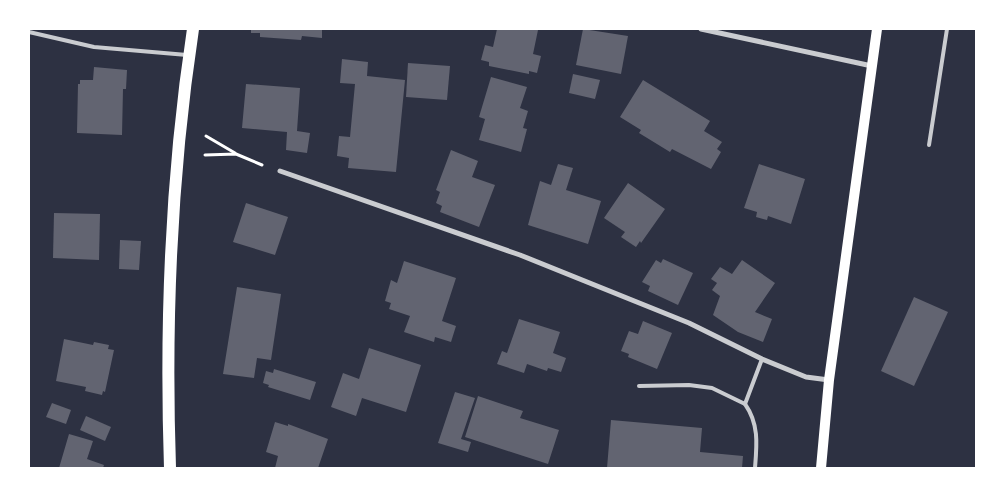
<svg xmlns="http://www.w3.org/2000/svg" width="1005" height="497" viewBox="0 0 1005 497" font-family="'DM Sans',sans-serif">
  <rect width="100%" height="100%" fill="#2d3142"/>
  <g fill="#626471">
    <polygon points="251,29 322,29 322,38 302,36 301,40 260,37 260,33 251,33"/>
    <polygon points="497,29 538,30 533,54 541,56 537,73 529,71 529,74 489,66 489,62 481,60 485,45 493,47"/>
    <polygon points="583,29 628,36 621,74 576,65"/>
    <polygon points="342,59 368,62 367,76 405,80 396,172 348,168 349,158 337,156 339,136 350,137 355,84 340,83"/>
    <polygon points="408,63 450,66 447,100 406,97"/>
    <polygon points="94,67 127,70 126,89 123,89 122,135 77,133 78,84 80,84 80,80 93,80"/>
    <polygon points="573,74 600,80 595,99 569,93"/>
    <polygon points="491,77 527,87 520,108 528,111 523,128 527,129 521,152 479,140 485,119 479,117"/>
    <polygon points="643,80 710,121 704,131 722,142 717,149 721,152 711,169 672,149 670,152 639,133 641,130 620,117"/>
    <polygon points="246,84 300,88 297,131 310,133 307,153 286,150 287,132 242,128"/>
    <polygon points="451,150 478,161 472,177 495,185 479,227 440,212 442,206 436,203 440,192 436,190"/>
    <polygon points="558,164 573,168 566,190 601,201 588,244 528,225 540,181 551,185"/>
    <polygon points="759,164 805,179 791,224 768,216 767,220 756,217 757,212 744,208"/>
    <polygon points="628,183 665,209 641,243 640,241 636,247 621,237 625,232 604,218"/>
    <polygon points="246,203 288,217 275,255 233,242"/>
    <polygon points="54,213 100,214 99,260 53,258"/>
    <polygon points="120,240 141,241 139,270 119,269"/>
    <polygon points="663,259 693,273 678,305 648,291 650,286 642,282 656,260 661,263"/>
    <polygon points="742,260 775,283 755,312 772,319 763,342 738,332 713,315 720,296 712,290 717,283 711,279 720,267 732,274"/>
    <polygon points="404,261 456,278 442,321 456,326 451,342 435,337 434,342 404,332 410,316 389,309 391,303 385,301 391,280 397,283"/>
    <polygon points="237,287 281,294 271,360 257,358 254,378 223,374"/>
    <polygon points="914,297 948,312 914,386 881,371"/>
    <polygon points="519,319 560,332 553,353 566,358 561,372 548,368 547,371 527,364 524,373 497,364 502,351 507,353"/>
    <polygon points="643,321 672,333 657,369 628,357 629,354 621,351 629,331 638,334"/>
    <polygon points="64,339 93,345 94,342 109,345 108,349 114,350 105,392 103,391 102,395 85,391 86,387 56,381"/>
    <polygon points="369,348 421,365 406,412 362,398 356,416 331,407 343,373 359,379"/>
    <polygon points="274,369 316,382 310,400 268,387 269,385 263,383 266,371 273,373"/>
    <polygon points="455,392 475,398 461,439 471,442 468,452 438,443"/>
    <polygon points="478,396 523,411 520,418 559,430 548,464 465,437"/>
    <polygon points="52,403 71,410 66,424 46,417"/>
    <polygon points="86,416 111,427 105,441 80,430"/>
    <polygon points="611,420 702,428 700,452 743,456 742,468 607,468"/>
    <polygon points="275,422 288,426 288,424 328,439 318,468 275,468 278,456 266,452"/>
    <polygon points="69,434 93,441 87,459 104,465 103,468 59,468"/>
  </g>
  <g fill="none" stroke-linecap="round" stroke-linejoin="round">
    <g stroke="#fff" stroke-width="3">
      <polyline points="206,136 235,153"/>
      <polyline points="205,155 236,154 262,165"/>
    </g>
    <g stroke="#caccd0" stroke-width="4">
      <polyline points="29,32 94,47 187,55"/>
      <polyline points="929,145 947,29"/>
      <polyline points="639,386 689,385 712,388 745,404 762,359"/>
      <path d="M 745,404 C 759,424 757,444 755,468"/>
    </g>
    <g stroke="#caccd0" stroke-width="5">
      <polyline points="701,29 872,66"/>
      <polyline points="280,171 520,255 689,323 762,359 806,377 829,380"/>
    </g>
    <polyline stroke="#fff" stroke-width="10" points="821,468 829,380 877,29"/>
    <path stroke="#fff" stroke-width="12" d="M 170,468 C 165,321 171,174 193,29"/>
  </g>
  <rect width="1005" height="497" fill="none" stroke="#ffffff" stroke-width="60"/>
</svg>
